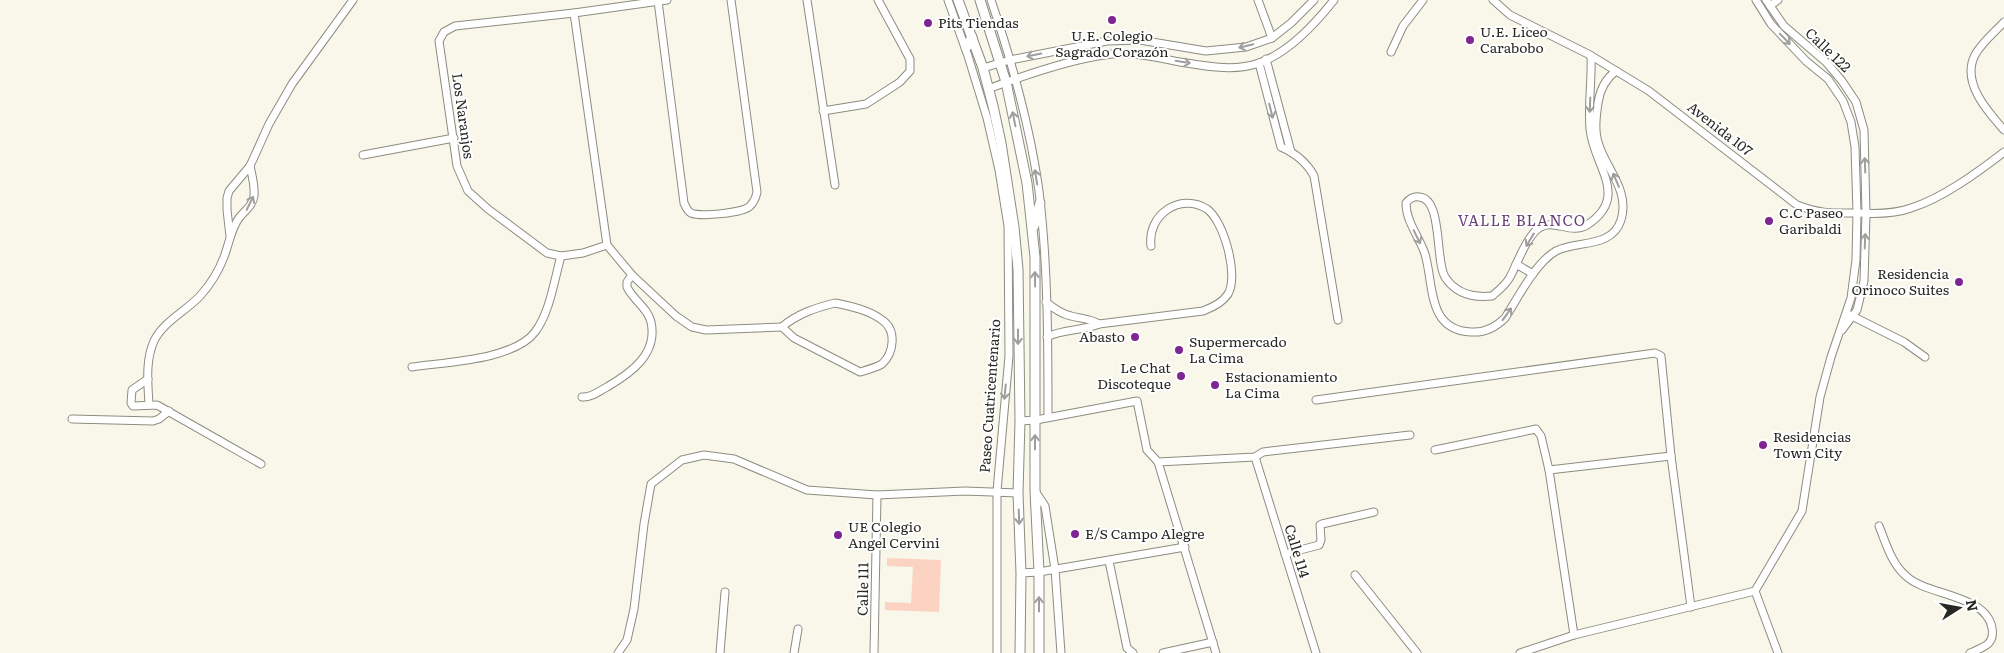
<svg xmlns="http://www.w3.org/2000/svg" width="2004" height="653" viewBox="0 0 2004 653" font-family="Literata,serif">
  <rect width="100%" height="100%" fill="#f8f7ea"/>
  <polygon fill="#fcd3c2" points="887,558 941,560 939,612 885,610 885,602 911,603 913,567 887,566"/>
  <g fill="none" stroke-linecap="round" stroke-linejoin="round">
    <g stroke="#8d8c80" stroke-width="9">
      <g id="minor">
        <polyline points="807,0 835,185"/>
        <polyline points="948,0 968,56 987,118 999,170 1008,226 1009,356 997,491 997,653"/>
        <path d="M 991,0 C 1012,62 1030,126 1039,191 C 1048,265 1048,342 1048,417"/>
        <polyline points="1258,0 1272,38"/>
        <path d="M 1493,0 L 1510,15 L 1590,55 L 1649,91 L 1797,205 C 1820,214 1833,213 1858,213 C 1875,214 1895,214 1911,208 C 1943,198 1978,172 2004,152"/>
        <polyline points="1756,0 1771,24 1806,61 1828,79 1843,101 1851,122 1855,147 1857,213 1856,260 1851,298 1831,357 1820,397 1802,511 1755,591 1778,653"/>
        <polyline points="1766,0 1784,26 1826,62 1842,81 1856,102 1864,130 1866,214 1864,281 1857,310 1842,330"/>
        <path d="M 658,1 L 684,203 C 686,207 687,211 691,213 C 701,217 743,213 750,206 C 754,202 756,197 757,192 L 731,0"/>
        <polyline points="1770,6 1778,0"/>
        <polyline points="574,13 607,245 632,275 676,316 692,327 706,330 782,327"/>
        <path d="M 2004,22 C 1995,32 1982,42 1975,55 C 1961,82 1987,111 2004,130"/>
        <polyline points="1391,52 1403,26 1423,0"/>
        <path d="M 1591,56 C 1592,81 1588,105 1590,129 C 1593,166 1631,196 1587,225 C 1571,235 1553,218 1539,228 C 1527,236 1517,264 1510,277 C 1506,285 1498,291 1492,296 C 1473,298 1456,294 1445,277 C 1435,261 1443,198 1419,197 C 1414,196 1409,199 1406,203 C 1406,222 1419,236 1425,254 C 1434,285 1427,330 1471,332 C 1484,333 1496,327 1505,318 C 1518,298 1535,263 1556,251 C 1576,240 1612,249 1621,220 C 1630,191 1607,170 1599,145 C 1594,132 1596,117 1598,103 C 1600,90 1605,79 1616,71"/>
        <polyline points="1266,59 1291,152"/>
        <path d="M 1259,63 L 1281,147 C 1295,153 1307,163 1314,176 L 1338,320"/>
        <polyline points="983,68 1010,60 1107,41 1140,40 1206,51 1246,47 1272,38 1291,23 1314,0"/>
        <path d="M 988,89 C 1025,75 1074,58 1112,54 C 1135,52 1158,58 1180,62 C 1205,66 1234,72 1259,63 C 1288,53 1315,24 1334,0"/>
        <polyline points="823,111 866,104 900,82 910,71 910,59 878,0"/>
        <polyline points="363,155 454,138"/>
        <polyline points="230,236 227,210 227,198 229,191 250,166 269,124 292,84 353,0"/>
        <polyline points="607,245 583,253 561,256 547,253 488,209 468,191 457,166 439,41 444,32 455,26 574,13 667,0"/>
        <polyline points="1516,264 1533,274"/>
        <path d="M 1046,302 C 1053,308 1062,314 1071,316 C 1082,319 1089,318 1099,324"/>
        <path d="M 835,303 C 850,306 869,310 882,320 C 897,330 894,353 882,364 C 875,368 867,370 860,372 L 794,338 L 782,327 C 797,314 815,308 835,303 Z"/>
        <polyline points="1850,315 1904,342 1925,357"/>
        <path d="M 1047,337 C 1063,329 1082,331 1099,324 L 1203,311 C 1211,308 1223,302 1228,294 C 1239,276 1224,221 1207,209 C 1180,192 1147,215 1151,246"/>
        <path d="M 412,367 C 445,362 514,360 535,332 C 550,312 554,281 561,256"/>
        <polyline points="148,379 132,390 131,403 133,406 157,405 261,464"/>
        <path d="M 582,397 C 591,398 599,391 607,387 C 631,373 658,354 651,322 C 648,308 633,300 627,287 L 627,282 L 632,275"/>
        <polyline points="1316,400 1655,353 1661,356 1671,456 1691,607"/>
        <path d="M 149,405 C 148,384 145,361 154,341 C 163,322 186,311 200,296 C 210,285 219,270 224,257 C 229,244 231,229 239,218 C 245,210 252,207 254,196 C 255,186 252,175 250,166"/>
        <polyline points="72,419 153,421 159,419 169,411"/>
        <polyline points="1020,421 1036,420 1137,401 1147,450 1158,462"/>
        <polyline points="1435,450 1536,429 1541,436 1549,470"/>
        <polyline points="1255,457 1316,653"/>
        <polyline points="1035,491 1045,506 1055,569 1061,653"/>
        <path d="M 1879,526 C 1886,543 1891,563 1906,576 C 1927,596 1986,594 1992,628 C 1995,645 1983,647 1970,653"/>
        <polyline points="1285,554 1319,545 1321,540 1320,525 1322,524 1374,512"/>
        <polyline points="1109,561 1127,648 1133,653"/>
        <polyline points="1021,573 1039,572 1185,547"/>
        <polyline points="1355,575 1417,653"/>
        <polyline points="1574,635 1549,470 1671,456"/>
        <polyline points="618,653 627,640 634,609 644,524 651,484 682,460 704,455 734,459 807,490 877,495 965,491 1018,493"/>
        <polyline points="720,653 725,592"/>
        <polyline points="794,653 798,629"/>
        <polyline points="874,653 877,495"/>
        <polyline points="1163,653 1213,642"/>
        <polyline points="1216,653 1158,462 1255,457 1263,452 1271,451 1410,435"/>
        <polyline points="1520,653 1574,635 1755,591"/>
      </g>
    </g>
    <g stroke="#8d8c80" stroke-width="11">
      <g id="tertiary">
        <polyline points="958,0 983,68 993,106 1001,143 1014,227 1018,269 1020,421 1018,493 1021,573 1020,653"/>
        <polyline points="980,0 1006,82 1027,183 1035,257 1035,491 1039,572 1039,653"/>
        <polyline points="966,48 972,37"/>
        <polyline points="1034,226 1040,203"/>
      </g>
    </g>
    <use href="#minor" stroke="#fff" stroke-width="7"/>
    <use href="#tertiary" stroke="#fff" stroke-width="9"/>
  </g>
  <defs><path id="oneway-shaft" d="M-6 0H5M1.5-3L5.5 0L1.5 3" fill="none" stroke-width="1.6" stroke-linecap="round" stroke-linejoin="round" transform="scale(1.25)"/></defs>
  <g stroke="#9e9e9c">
    <use href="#oneway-shaft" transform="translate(1785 39) rotate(46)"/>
    <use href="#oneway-shaft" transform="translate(1246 46) rotate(167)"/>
    <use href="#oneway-shaft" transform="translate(1034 55) rotate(169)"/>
    <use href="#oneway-shaft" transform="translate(1183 62) rotate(10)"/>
    <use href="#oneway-shaft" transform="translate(1590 105) rotate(92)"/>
    <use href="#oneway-shaft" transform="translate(1271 111) rotate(76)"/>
    <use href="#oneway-shaft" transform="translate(1014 119) rotate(-101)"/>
    <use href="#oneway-shaft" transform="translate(1865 165) rotate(-92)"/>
    <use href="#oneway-shaft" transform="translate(1036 177) rotate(-99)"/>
    <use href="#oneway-shaft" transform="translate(1616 180) rotate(-113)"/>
    <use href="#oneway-shaft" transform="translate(250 203) rotate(-64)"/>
    <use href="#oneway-shaft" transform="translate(1417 237) rotate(64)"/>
    <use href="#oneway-shaft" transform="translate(1530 240) rotate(121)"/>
    <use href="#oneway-shaft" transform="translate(1865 241) rotate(-88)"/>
    <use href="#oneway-shaft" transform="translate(1035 279) rotate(-91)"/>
    <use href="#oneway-shaft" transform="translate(1507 314) rotate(-54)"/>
    <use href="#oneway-shaft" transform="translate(1018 337) rotate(90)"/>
    <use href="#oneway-shaft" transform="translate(1005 392) rotate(96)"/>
    <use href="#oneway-shaft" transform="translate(1035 442) rotate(-90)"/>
    <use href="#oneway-shaft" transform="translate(1019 517) rotate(88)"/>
    <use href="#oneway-shaft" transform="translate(1039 604) rotate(-90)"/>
  </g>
  <g fill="#7e2592" stroke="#fff" stroke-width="2">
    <circle cx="1112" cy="20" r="5"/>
    <circle cx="928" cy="23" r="5"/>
    <circle cx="1470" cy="40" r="5"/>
    <circle cx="1769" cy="221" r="5"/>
    <circle cx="1959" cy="282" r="5"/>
    <circle cx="1135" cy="337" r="5"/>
    <circle cx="1179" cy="350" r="5"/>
    <circle cx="1181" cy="376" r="5"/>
    <circle cx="1215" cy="385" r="5"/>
    <circle cx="1763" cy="445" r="5"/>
    <circle cx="1075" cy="534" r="5"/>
    <circle cx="838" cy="535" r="5"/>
  </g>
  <g text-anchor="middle" stroke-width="4" stroke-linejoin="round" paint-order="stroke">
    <g font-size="14" fill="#282823" stroke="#fff" text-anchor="start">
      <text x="938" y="28">Pits Tiendas</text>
      <text x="1480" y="37">U.E. Liceo<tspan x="1480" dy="16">Carabobo</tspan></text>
      <text x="1112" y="41" text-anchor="middle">U.E. Colegio<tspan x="1112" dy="16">Sagrado Corazón</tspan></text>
      <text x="1779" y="218">C.C Paseo<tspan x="1779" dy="16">Garibaldi</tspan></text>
      <text x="1949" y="279" text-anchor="end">Residencia<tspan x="1949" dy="16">Orinoco Suites</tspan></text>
      <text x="1125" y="342" text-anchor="end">Abasto</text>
      <text x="1189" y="347">Supermercado<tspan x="1189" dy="16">La Cima</tspan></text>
      <text x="1171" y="373" text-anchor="end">Le Chat<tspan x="1171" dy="16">Discoteque</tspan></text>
      <text x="1225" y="382">Estacionamiento<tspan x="1225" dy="16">La Cima</tspan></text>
      <text x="1773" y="442">Residencias<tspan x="1773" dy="16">Town City</tspan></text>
      <text x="848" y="532">UE Colegio<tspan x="848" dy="16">Angel Cervini</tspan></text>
      <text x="1085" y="539">E/S Campo Alegre</text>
    </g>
    <g font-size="14" fill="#282823" stroke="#fff">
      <text transform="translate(1828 50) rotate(44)" y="5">Calle 122</text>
      <text transform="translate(463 116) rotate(82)" y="5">Los Naranjos</text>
      <text transform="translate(1720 129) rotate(38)" y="5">Avenida 107</text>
      <text transform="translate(990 396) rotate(-86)" y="5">Paseo Cuatricentenario</text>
      <text transform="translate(1297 551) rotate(73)" y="5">Calle 114</text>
      <text transform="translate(863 589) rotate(-89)" y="5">Calle 111</text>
    </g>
    <g font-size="15" letter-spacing="1" fill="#6b4076" stroke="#fff">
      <text x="1522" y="226">VALLE BLANCO</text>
    </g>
  </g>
  <g transform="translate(1959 608) rotate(79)" stroke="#ffffff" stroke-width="4" paint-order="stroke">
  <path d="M0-4L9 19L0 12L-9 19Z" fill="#282823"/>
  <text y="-8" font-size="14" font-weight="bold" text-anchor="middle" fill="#282823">N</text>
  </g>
</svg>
